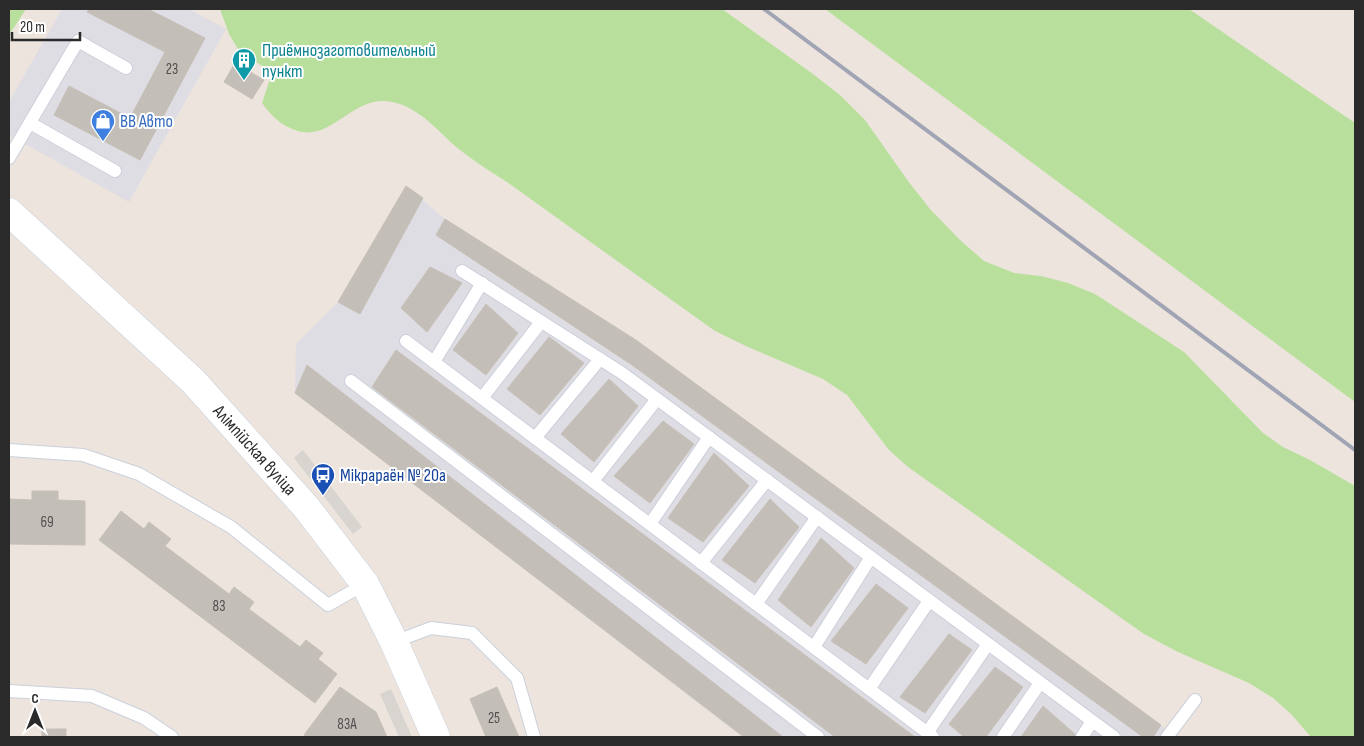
<svg xmlns="http://www.w3.org/2000/svg" width="1364" height="746" viewBox="0 0 1364 746" font-family="'Sofia Sans Condensed',sans-serif">
  <rect width="100%" height="100%" fill="#ece4dd"/>
  <g fill="#dfdde4">
    <polygon points="62,9 189,9 226,29 129,202 9,135 9,102"/>
    <polygon points="406,186 445,219 636,340 1176,737 742,737 295,393 296,344 338,302"/>
  </g>
  <g fill="#b8e09c">
    <polygon points="9,9 26,9 9,35"/>
    <path d="M 220,9 L 722,9 L 813,74 L 840,95 L 865,120 L 908,181 L 930,209 L 960,240 L 984,261 L 1014,273 L 1041,276 L 1068,283 L 1095,294 L 1184,352 L 1263,433 L 1283,447 L 1310,460 L 1355,486 L 1355,737 L 1311,737 L 1291,714 L 1273,698 L 1249,683 L 1178,652 L 1144,634 L 908,467 L 889,450 L 847,395 L 823,379 L 748,347 L 715,331 L 504,180 C 489,171 474,161 460,150 C 439,133 420,107 392,102 C 353,94 333,141 298,131 C 282,126 272,117 262,103 L 272,73 L 238,49 L 229,34 Z"/>
    <polygon points="825,9 1189,9 1355,123 1355,402"/>
  </g>
  <g fill="#d8d4d0">
    <polygon points="303,450 362,527 353,534 294,458"/>
    <polygon points="391,689 411,735 412,737 399,737 380,694"/>
  </g>
  <g fill="#c4beb9" stroke="#c7c0b7">
    <polygon points="89,9 148,9 205,38 140,160 54,115 69,86 130,118 165,52 87,12"/>
    <polygon points="235,63 264,80 252,99 224,82"/>
    <polygon points="406,186 423,198 360,314 338,302"/>
    <polygon points="445,219 636,340 1161,725 1153,737 1143,737 632,365 436,235"/>
    <polygon points="430,267 462,283 427,332 401,308"/>
    <polygon points="486,304 518,333 486,375 453,350"/>
    <polygon points="549,337 584,363 540,415 507,389"/>
    <polygon points="396,350 915,737 835,737 372,387"/>
    <polygon points="307,365 783,737 744,737 295,393"/>
    <polygon points="609,379 638,406 594,462 561,434"/>
    <polygon points="663,421 694,444 650,503 614,476"/>
    <polygon points="714,453 749,486 703,542 668,518"/>
    <polygon points="32,491 58,491 58,500 85,501 85,545 9,544 9,499 32,500"/>
    <polygon points="770,499 799,527 755,583 722,560"/>
    <polygon points="121,511 144,529 149,522 171,539 165,546 229,594 234,587 254,602 249,609 300,647 306,640 323,653 318,659 337,674 315,703 99,540"/>
    <polygon points="821,538 854,568 811,627 778,600"/>
    <polygon points="876,584 908,608 866,664 831,641"/>
    <polygon points="949,634 972,650 925,713 900,697"/>
    <polygon points="995,667 1023,687 986,737 964,737 949,724"/>
    <polygon points="340,687 376,712 387,737 307,737 304,735"/>
    <polygon points="497,687 519,737 486,737 470,699"/>
    <polygon points="1043,706 1076,735 1074,737 1021,737"/>
    <rect x="42" y="729" width="24" height="8"/>
  </g>
  <g fill="none" stroke-linecap="round" stroke-linejoin="round">
    <g stroke="#cbd0db" stroke-width="14">
      <g id="service">
        <polyline points="30,123 115,171"/>
        <polyline points="9,158 78,41 126,68"/>
        <polyline points="462,271 622,373 1114,737"/>
        <polyline points="406,341 933,737"/>
        <polyline points="434,362 482,283"/>
        <polyline points="351,381 818,737"/>
        <polyline points="482,398 541,322"/>
        <polyline points="535,438 600,359"/>
        <polyline points="9,450 83,455 139,474 231,527 328,605 365,584"/>
        <polyline points="593,481 657,399"/>
        <polyline points="650,524 709,437"/>
        <polyline points="701,563 767,480"/>
        <polyline points="756,604 817,517"/>
        <polyline points="394,642 431,628 472,633 517,678 534,737"/>
        <polyline points="814,647 871,557"/>
        <polyline points="869,689 929,601"/>
        <polyline points="9,691 92,696 144,718 172,737"/>
        <polyline points="927,733 988,644"/>
        <polyline points="1003,737 1040,683"/>
        <polyline points="1082,737 1092,721"/>
        <polyline points="1167,737 1195,700"/>
      </g>
    </g>
    <g stroke="#cbd0db" stroke-width="29">
      <polyline id="tertiary" points="9,212 193,381 306,507 365,584 394,642 436,737"/>
    </g>
    <use href="#service" stroke="#fff" stroke-width="12"/>
    <use href="#tertiary" stroke="#fff" stroke-width="28"/>
    <polyline stroke="#a0a4b4" stroke-width="4" points="764,9 1355,450"/>
  </g>
  <defs>
    <g id="building-pin" transform="scale(1.25)"><path d="M0 17L-7.5 6A9.5 9.5 0 1 1 7.5 6Z" fill="#0f9aa8" stroke="#fff"/><path d="M-4-6H4V6H1V3H-1V6H-4ZM-2.5-4.3h1.7v1.8h-1.7ZM.8-4.3h1.7v1.8H.8ZM-2.5-1h1.7V.8h-1.7ZM.8-1h1.7V.8H.8Z" fill="#fff"/></g>
    <g id="shop-pin" transform="scale(1.25)"><path d="M0 17L-7.5 6A9.5 9.5 0 1 1 7.5 6Z" fill="#3f7fe0" stroke="#fff"/><path d="M-5-2.5h2.3a2.7 3.5 0 0 1 5.4 0H5L5.5 6h-11ZM-1.5-2.5h3a1.5 2.3 0 0 0-3 0Z" fill="#fff"/></g>
    <g id="bus-pin" transform="scale(1.25)"><path d="M0 17L-7.5 6A9.5 9.5 0 1 1 7.5 6Z" fill="#1a4fb4" stroke="#fff"/><path d="M-5-6H5V4H4V6H2V4H-2V6H-4V4H-5ZM-3.5-4V0h7V-4ZM-3.5 1.2v1.5H-2V1.2ZM2 1.2v1.5H3.5V1.2Z" fill="#fff"/></g>
  </defs>
  <g fill-rule="evenodd">
    <use href="#building-pin" x="244" y="60"/>
    <use href="#shop-pin" x="103" y="121"/>
    <use href="#bus-pin" x="323" y="475"/>
  </g>
  <g text-anchor="middle" stroke-width="4" stroke-linejoin="round" paint-order="stroke">
    <g font-size="15" fill="#504f4e">
      <text x="172" y="74">23</text>
      <text x="47" y="527">69</text>
      <text x="219" y="611">83</text>
      <text x="494" y="723">25</text>
      <text x="347" y="729">83А</text>
    </g>
    <g font-size="18" fill="#0d838f" stroke="#fff" text-anchor="start">
      <text x="262" y="56">Приёмнозаготовительный<tspan x="262" dy="21">пункт</tspan></text>
    </g>
    <g font-size="18" fill="#366cbe" stroke="#fff" text-anchor="start">
      <text x="120" y="127">ВВ Авто</text>
    </g>
    <g font-size="18" fill="#2a2a2a" stroke="#fff">
      <text transform="translate(255 450) rotate(48)" y="6">Алімпійская вуліца</text>
    </g>
    <g font-size="18" fill="#164399" stroke="#fff" text-anchor="start">
      <text x="340" y="481">Мікрараён № 20а</text>
    </g>
  </g>
  <rect width="1364" height="746" fill="none" stroke="#2a2a2a" stroke-width="20"/>
  <g transform="translate(35 711)" stroke="#ffffff" stroke-width="4" paint-order="stroke">
  <path d="M0-4L9 19L0 12L-9 19Z" fill="#2a2a2a"/>
  <text y="-8" font-size="14" font-weight="bold" text-anchor="middle" fill="#2a2a2a">С</text>
  </g>
  <path d="M12 32v8h68v-8" fill="none" stroke="#2a2a2a" stroke-width="2.5"/>
  <text x="20" y="32" font-size="15" fill="#2a2a2a" stroke="#ffffff" stroke-width="4" paint-order="stroke">20 m</text>
</svg>
